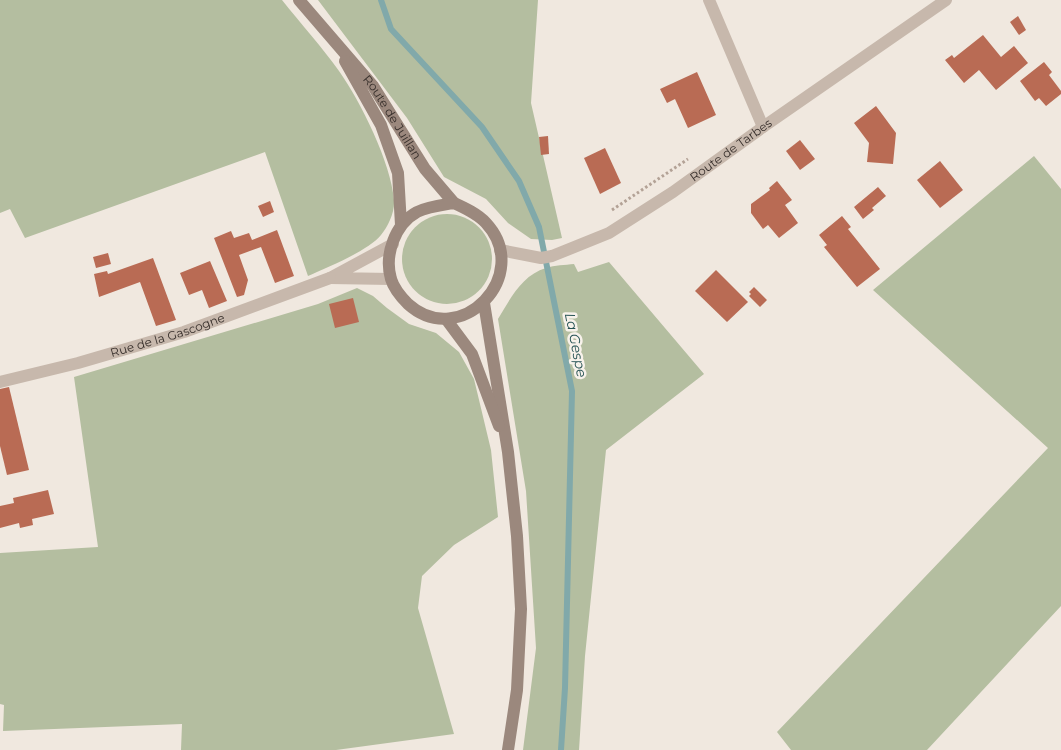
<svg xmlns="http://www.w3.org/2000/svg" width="1061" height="750" viewBox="0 0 1061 750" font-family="Montserrat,sans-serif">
  <rect width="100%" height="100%" fill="#f0e8df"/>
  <g fill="#b4bea0">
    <path d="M 0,0 L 282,0 C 301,24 322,47 339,71 C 361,102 391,163 394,200 C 395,212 388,227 381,235 C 368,251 328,267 308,276 L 265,152 L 25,238 L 10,209 L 0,213 Z"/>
    <polygon points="318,0 538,0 531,103 562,238 552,240 531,239 508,223 486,199 444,177 407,118"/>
    <polygon points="1034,156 1061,189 1061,606 927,750 791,750 777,732 1048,448 873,290"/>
    <circle cx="447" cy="259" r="45"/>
    <path d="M 609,262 L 704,374 L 606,450 L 585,656 L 579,750 L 523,750 L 536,648 L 526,491 L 498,319 C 510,299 522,275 546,268 C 555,265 565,265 574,264 L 578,272 Z"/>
    <polygon points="357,288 373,296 387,308 409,324 436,333 459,352 474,379 491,450 498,517 454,545 422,576 418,608 454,734 336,750 181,750 182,724 3,731 4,705 0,704 0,553 98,547 74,377 318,304"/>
  </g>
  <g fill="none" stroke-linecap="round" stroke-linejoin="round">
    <polyline stroke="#81a9aa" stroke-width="6" points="381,0 391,29 482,127 519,181 539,227 572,391 565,688 561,750"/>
  </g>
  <g fill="#b96b54">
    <polygon points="1018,16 1026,30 1019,35 1010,22"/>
    <polygon points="983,35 1001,57 1014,46 1028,63 996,90 979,70 964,83 945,60 952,55 954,58"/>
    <polygon points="1044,62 1052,72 1049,75 1061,91 1061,94 1046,106 1039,98 1035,101 1020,81"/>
    <polygon points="697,72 716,115 688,128 675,99 667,103 660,89"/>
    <polygon points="876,106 896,133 893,164 867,162 869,143 854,123"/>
    <polygon points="548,136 549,154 541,155 539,137"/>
    <polygon points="800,140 815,159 800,170 786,151"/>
    <polygon points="605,148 621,183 600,194 584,158"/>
    <polygon points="940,161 963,190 940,208 917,180"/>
    <polygon points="777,181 792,200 785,205 798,223 779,238 768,225 763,229 751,213 751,204 770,190 769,188"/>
    <polygon points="878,187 886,196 872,208 874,210 863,219 854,207"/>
    <polygon points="270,201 274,212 263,217 258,206"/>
    <polygon points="842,216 851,227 848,229 880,269 857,287 824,247 827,245 819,235"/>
    <polygon points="277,230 294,276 275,283 261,247 239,255 248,280 244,295 237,297 214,238 231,231 234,238 249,233 252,240"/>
    <polygon points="108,253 111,264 96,268 93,257"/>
    <polygon points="153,258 176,320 156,326 140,282 99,297 94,274 107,271 108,274"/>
    <polygon points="210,261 227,301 209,308 202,290 189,295 180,273"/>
    <polygon points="716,270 748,302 727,322 695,291"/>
    <polygon points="754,287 767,300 760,307 749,296 751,294 749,292"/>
    <polygon points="353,298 359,322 335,328 329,304"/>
    <polygon points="9,387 29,470 7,475 0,446 0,389"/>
    <polygon points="48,490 54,514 32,519 33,525 20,528 19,523 0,528 0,506 14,503 13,498"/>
  </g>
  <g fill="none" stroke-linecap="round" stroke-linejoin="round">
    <polyline stroke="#b3a296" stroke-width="3" stroke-dasharray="2.5 2.5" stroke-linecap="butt" points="612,210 688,159"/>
    <g stroke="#c7b8ac" stroke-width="12">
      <polyline points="709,0 763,127"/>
      <polyline points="391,279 330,278 393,244"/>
      <path id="s1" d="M 0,382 L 78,363 L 184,332 L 330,278"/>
    </g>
    <path stroke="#c7b8ac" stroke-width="12" id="s2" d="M 500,250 L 541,258 L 552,256 L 609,233 L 673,192 L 763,127 L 946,0"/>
    <g stroke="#9b887d" stroke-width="12">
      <path id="s3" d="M 299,0 L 373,86 L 425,169 L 454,203"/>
      <polyline points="345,61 381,125 398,173 401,225"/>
      <path d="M 454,203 C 465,208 478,214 486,223 C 534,275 460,351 408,304 C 401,297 394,289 391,279 C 384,255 395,224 417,212 C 427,207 442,205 454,203 Z"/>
      <polyline points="484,303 508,452 517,536 521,609 517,690 508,750"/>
      <polyline points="446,319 472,354 499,426"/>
    </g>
  </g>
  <g text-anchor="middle" stroke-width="5" stroke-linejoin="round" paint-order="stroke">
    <g font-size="12" fill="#362e2a" stroke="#f8f2eb">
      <text dy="4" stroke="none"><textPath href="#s3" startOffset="150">Route de Juillan</textPath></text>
      <text dy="4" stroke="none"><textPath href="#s2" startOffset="262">Route de Tarbes</textPath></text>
      <text dy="4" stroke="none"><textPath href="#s1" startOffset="174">Rue de la Gascogne</textPath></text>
    </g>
    <g font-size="14" font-style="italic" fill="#245153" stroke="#f8f2eb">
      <text transform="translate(576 345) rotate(79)" y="5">La Gespe</text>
    </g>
  </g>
</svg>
